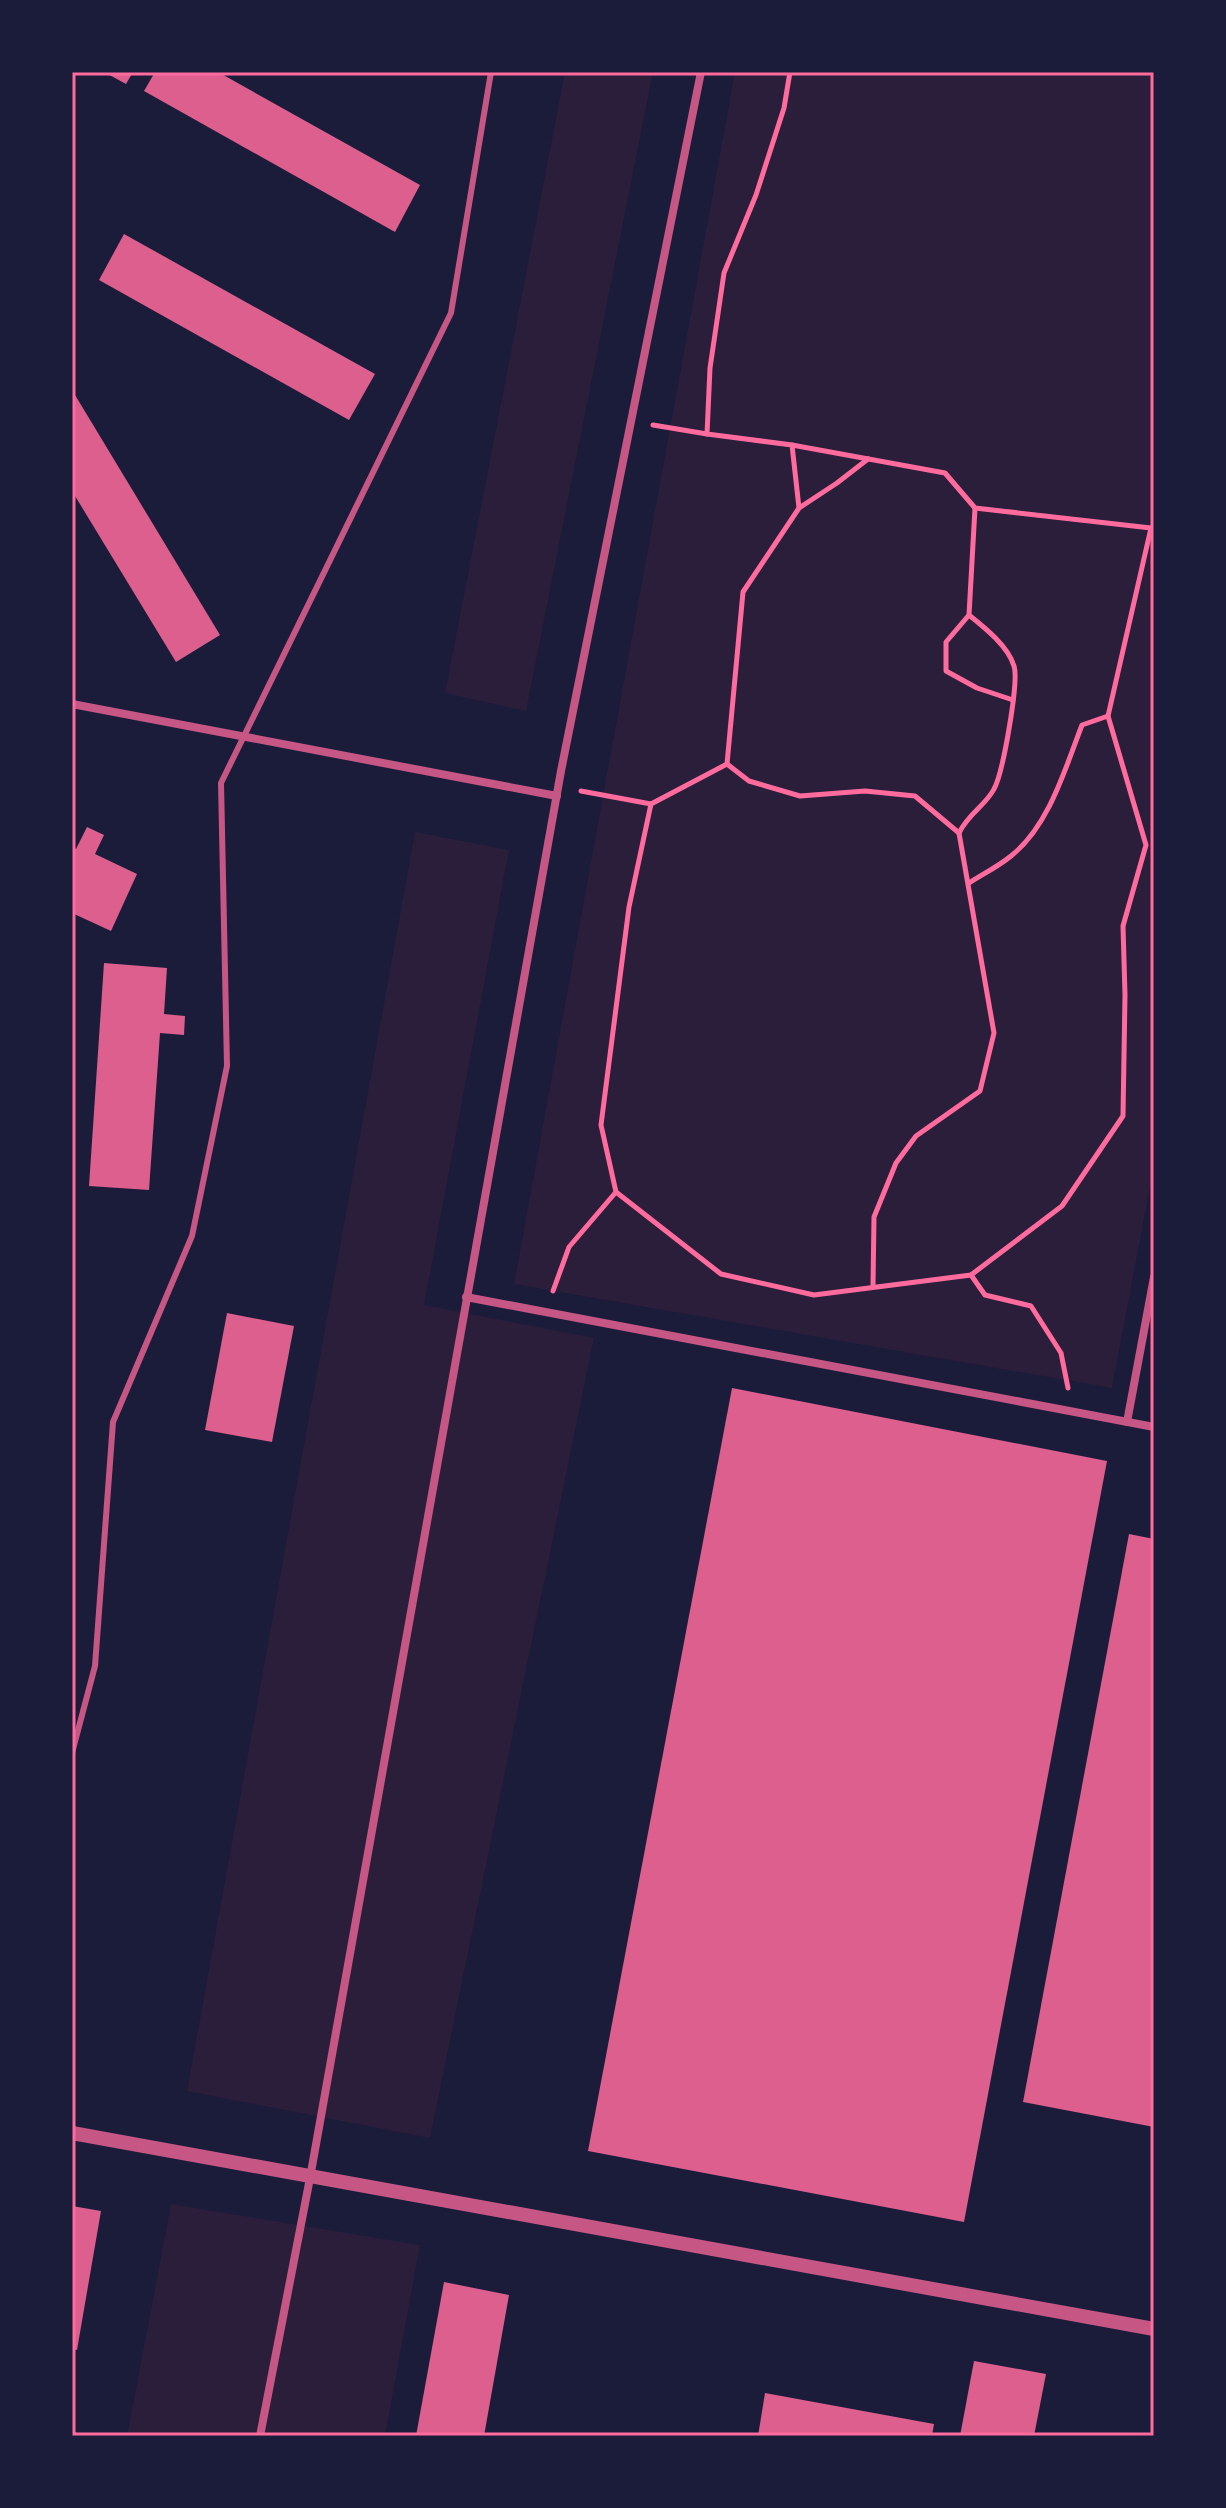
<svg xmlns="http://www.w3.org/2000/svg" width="1226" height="2508" viewBox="0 0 1226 2508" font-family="Rubik,sans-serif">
  <rect width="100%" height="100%" fill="#1b1b3a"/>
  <g fill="#2a1e3b">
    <polygon points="565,72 653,72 526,711 445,693"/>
    <polygon points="735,72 1154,72 1154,1166 1112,1388 514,1284"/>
    <polygon points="415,832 509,850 424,1305 594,1338 430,2138 187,2091"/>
    <polygon points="171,2204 420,2245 385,2436 127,2436"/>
  </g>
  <g fill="#dd5f8e">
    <polygon points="104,72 133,72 126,84"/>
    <polygon points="155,72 218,72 420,185 395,232 144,91"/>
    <polygon points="124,234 375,374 349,420 99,280"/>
    <polygon points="72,390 220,635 176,662 72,491"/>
    <polygon points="87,827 104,835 95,854 137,874 111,931 72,913 72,847 76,849"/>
    <polygon points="104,963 167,968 164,1014 185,1016 184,1035 160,1033 149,1190 89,1186"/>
    <polygon points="227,1313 294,1326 272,1442 205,1430"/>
    <polygon points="732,1388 1107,1461 964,2222 588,2151"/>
    <polygon points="1129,1534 1154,1539 1154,2127 1023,2102"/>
    <polygon points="72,2206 101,2211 77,2350 72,2349"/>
    <polygon points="444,2282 509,2295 484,2436 416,2436"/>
    <polygon points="974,2361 1046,2374 1034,2436 960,2436"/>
    <polygon points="765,2393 934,2424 932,2436 758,2436"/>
  </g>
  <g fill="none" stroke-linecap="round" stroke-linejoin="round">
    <g stroke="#ff6b9d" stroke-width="5">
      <polyline points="790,72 784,108 756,195 724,273 710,368 707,434 792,445 799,508 743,592 727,764 651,804 629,907 601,1125 616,1192 721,1274 814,1295 971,1275 1062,1206 1123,1116 1125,995 1123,926 1146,845 1108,716 1151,528 1154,528"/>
      <polyline points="653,425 707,434"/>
      <polyline points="792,445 945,473 975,508 1151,528"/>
      <polyline points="799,508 837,483 868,459"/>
      <polyline points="969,615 946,642 946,671 977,688 1013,700"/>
      <polyline points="727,764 749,781 800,796 865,791 915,796 959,833 994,1033 980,1091 916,1136 896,1163 874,1217 873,1287"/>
      <polyline points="581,791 651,804"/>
      <path d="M 959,833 C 968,814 986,805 994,789 C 1003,773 1019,682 1014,666 C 1008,646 984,627 969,615 L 975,508"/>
      <path d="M 969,883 C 983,874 999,866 1011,856 C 1049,826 1065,769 1082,725 L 1108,716"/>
      <polyline points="971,1275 985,1295 1031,1306 1061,1353 1068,1388"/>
      <polyline points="553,1291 569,1247 616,1192"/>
    </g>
    <polyline stroke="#c65784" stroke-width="6" points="72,1753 95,1666 113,1422 192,1236 227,1066 221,783 451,313 491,72"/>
    <g stroke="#c65784" stroke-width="8">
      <polyline points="72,704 557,796"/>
      <polyline points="466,1297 1154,1427"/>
      <polyline points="1127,1422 1154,1277"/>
      <polyline points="72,2436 74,2436"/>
      <polyline points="260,2436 310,2178 561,771 701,72"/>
    </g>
    <polyline stroke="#c65784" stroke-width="14" points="72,2133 1154,2329"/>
  </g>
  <rect width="1226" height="2508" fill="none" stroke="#1b1b3a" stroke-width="148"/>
  <rect x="74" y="74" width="1078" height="2360" fill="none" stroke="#ff6b9d" stroke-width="3"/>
</svg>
